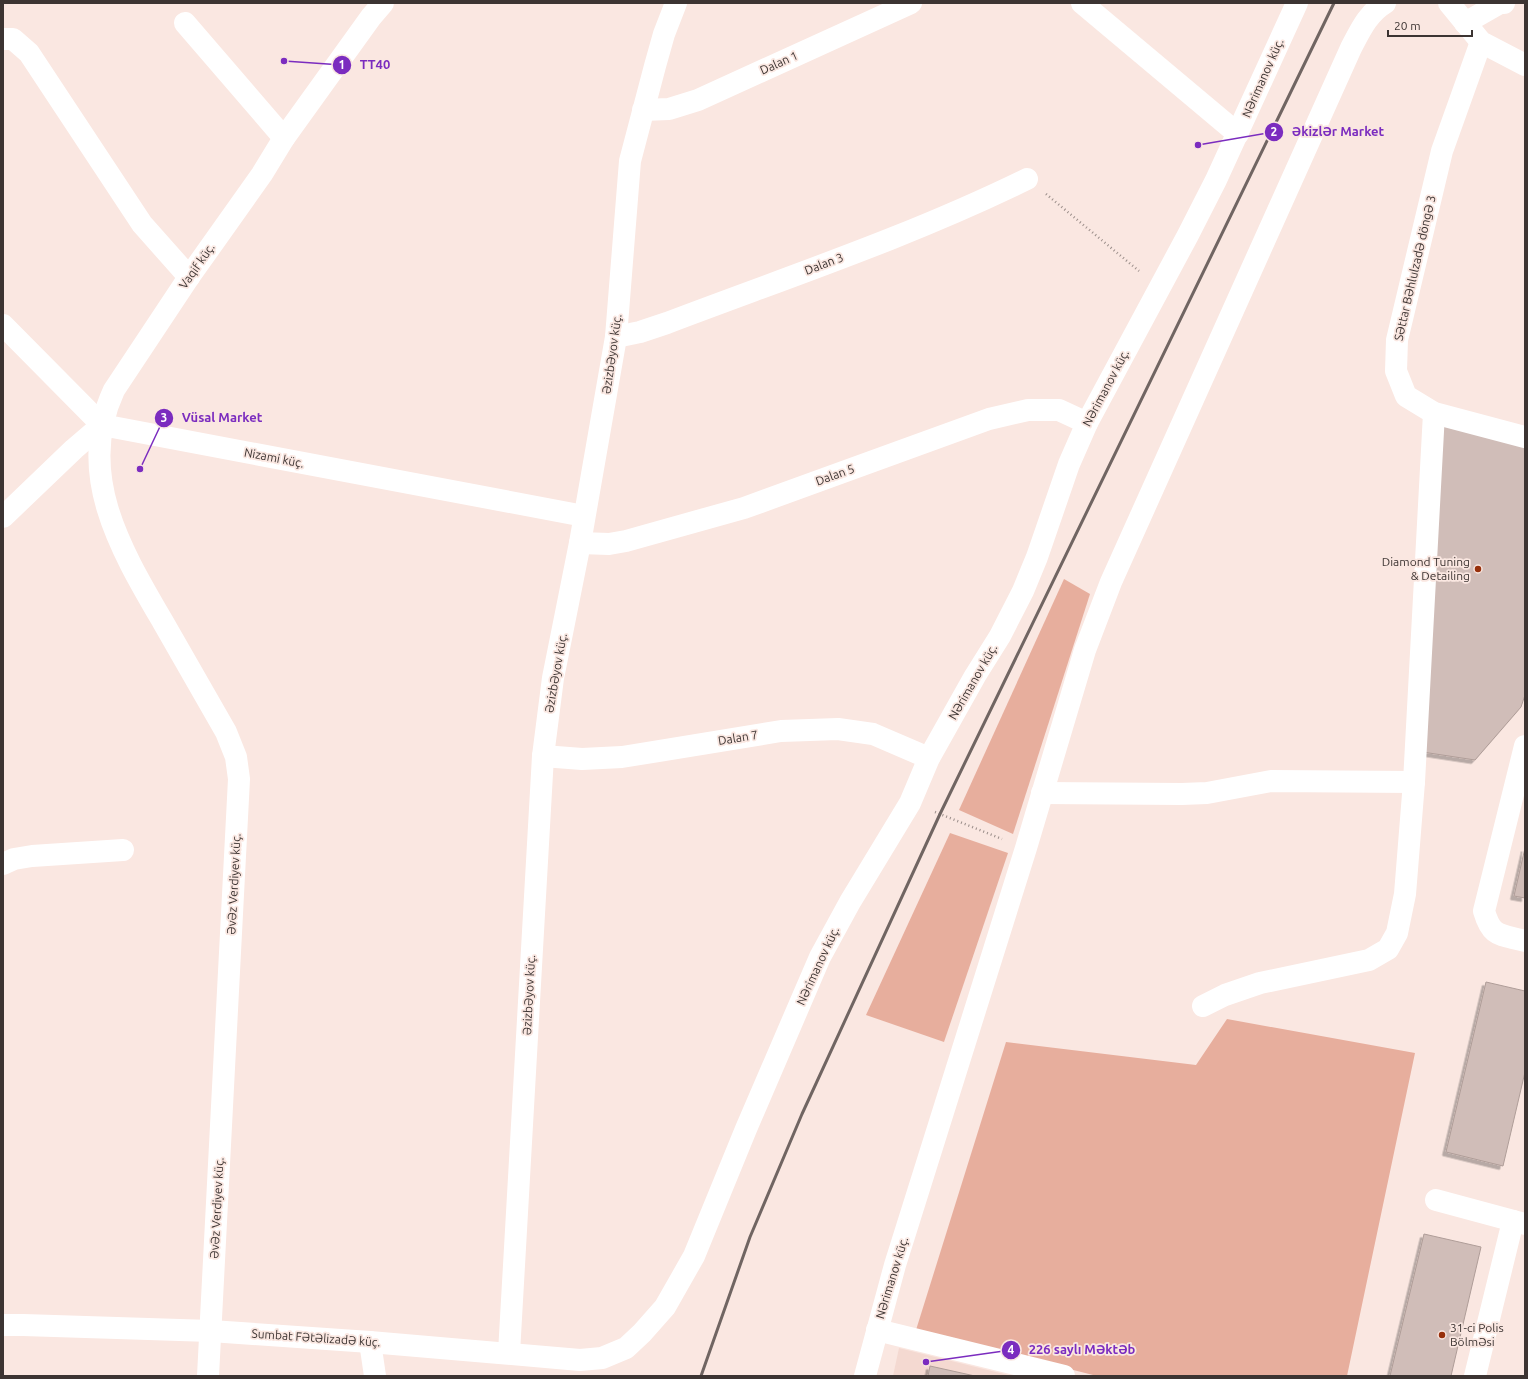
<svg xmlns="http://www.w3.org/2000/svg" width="1528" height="1379" viewBox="0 0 1528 1379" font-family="Ubuntu,sans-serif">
  <defs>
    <filter id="shadow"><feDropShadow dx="-3.5" dy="3.5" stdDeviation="0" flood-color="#0004"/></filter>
  </defs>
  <rect width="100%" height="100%" fill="#fae7e1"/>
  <polygon fill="#f4d9d1" points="899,1348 1012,1376 893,1376"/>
  <g fill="#e7ae9d">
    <polygon points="1064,579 1090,594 1013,834 959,810"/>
    <polygon points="950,833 1008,853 944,1042 866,1015"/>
    <polygon points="1227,1019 1415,1053 1347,1376 1097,1376 916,1330 1006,1042 1196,1065"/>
  </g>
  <g fill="#d0bdb8" stroke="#af9d98" filter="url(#shadow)">
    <polygon points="1442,415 1525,442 1525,695 1521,707 1475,760 1416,751"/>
    <polygon points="1525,848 1525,898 1514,896"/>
    <polygon points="1486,982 1525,991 1525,1072 1503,1166 1446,1152"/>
    <polygon points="1424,1234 1481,1247 1451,1376 1390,1376"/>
    <polygon points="930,1366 975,1376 928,1376"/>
  </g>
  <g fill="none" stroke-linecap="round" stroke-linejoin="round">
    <g stroke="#9b8e8a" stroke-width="2.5" stroke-dasharray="1 3" stroke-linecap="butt">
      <polyline points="1046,194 1139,271"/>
      <polyline points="935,812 1002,839"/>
    </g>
    <g stroke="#fff" stroke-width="22">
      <polyline points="1082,3 1238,134"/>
      <polyline points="1449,3 1481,42 1525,65"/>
      <polyline points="185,23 284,138"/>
      <polyline points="1465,23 1500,3 1504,3"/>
      <polyline points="3,39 13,39 29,53 142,224 189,277"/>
      <polyline points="1481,42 1442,151 1397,340 1396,371 1406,396 1434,413 1525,437"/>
      <polyline points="643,110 669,109 698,100 911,3"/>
      <polyline points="3,325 102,425 584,516"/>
      <path d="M 616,337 L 640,332 L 667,323 C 788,277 911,236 1027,179"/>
      <polyline points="3,517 74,449 102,425"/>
      <polyline points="580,543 609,544 626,541 744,508 989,419 1028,410 1059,410 1087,423"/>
      <path d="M 1525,746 L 1484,911 C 1492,938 1500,934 1525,941"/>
      <polyline points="543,756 582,759 622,757 781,731 838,729 873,734 929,758"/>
      <polyline points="1042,793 1182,794 1207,793 1271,781 1414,782"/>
      <polyline points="3,864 14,859 32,856 123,850"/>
      <polyline points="1203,1006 1225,995 1260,983 1369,960 1388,949 1397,933 1405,894 1414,782 1434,413"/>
      <polyline points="1436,1200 1525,1224"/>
      <polyline points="3,1325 23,1325 211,1331 370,1342 580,1360 602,1358 626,1348 642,1333 665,1307 694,1256 746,1129 820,957 850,902 910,803 929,758 975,676 1000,636 1023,591 1037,557 1069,464 1087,423 1188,235 1216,180 1297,3"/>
      <polyline points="877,1330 1064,1376"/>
      <polyline points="370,1342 375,1376"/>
      <polyline points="509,1353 543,756 553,678 580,543 616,337 630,161 655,66 664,34 676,3"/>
      <path d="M 208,1376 L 239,779 L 236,757 L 226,732 C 205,695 184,658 163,622 C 121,550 75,474 114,390 L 189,277 L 262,174 L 284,138 L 371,17 L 383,3"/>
      <path d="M 865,1376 L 895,1265 L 1026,848 L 1085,650 L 1111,582 L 1351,48 C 1360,31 1368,13 1385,3"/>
      <polyline points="1475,1376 1513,1221"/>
    </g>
    <polyline stroke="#706562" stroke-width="3" points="701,1376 750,1237 802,1114 940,814 1334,3"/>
  </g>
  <g fill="#97300b" stroke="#fae7e1" stroke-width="1.5">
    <circle cx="1478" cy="569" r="4"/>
    <circle cx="1442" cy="1335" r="4"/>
  </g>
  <g text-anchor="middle" stroke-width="3.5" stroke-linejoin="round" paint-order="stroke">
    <g font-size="12" fill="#3c3432" stroke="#fae7e1">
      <text transform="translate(779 63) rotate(-24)" y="4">Dalan 1</text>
      <text transform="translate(1263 78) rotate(-66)" y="4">Nərimanov küç.</text>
      <text transform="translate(824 264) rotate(-21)" y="4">Dalan 3</text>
      <text transform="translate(197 266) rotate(-55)" y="4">Vaqif küç.</text>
      <text transform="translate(1415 268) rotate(-77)" y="4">Səttar Bəhlulzadə döngə 3</text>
      <text transform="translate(612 354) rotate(-82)" y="4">Əzizbəyov küç.</text>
      <text transform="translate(1106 388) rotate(-62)" y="4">Nərimanov küç.</text>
      <text transform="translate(274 458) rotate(11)" y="4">Nizami küç.</text>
      <text transform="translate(835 475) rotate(-20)" y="4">Dalan 5</text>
      <text transform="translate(556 673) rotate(-80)" y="4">Əzizbəyov küç.</text>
      <text transform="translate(973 682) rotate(-60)" y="4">Nərimanov küç.</text>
      <text transform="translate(738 738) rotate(-9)" y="4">Dalan 7</text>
      <text transform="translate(234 884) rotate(-87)" y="4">Əvəz Verdiyev küç.</text>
      <text transform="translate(818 966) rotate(-65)" y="4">Nərimanov küç.</text>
      <text transform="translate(529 995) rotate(-87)" y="4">Əzizbəyov küç.</text>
      <text transform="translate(217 1208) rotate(-87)" y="4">Əvəz Verdiyev küç.</text>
      <text transform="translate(892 1278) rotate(-73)" y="4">Nərimanov küç.</text>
      <text transform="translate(316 1338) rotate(4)" y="4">Sumbat Fətəlizadə küç.</text>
    </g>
    <g font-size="12" fill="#3c3432" stroke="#fae7e1" text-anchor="end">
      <text x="1470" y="566">Diamond Tuning<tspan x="1470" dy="14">&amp; Detailing</tspan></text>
      <text x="1450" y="1332" text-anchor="start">31-ci Polis<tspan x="1450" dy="14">Bölməsi</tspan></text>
    </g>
  </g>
  <path fill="none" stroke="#7b2cbf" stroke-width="1.5" d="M284 61L342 65M1198 145L1274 132M140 469L164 418M926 1362L1011 1350"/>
  <g fill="#7b2cbf" stroke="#fae7e1" stroke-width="1.5">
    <circle cx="284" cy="61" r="4"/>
    <circle cx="1198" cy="145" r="4"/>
    <circle cx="140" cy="469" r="4"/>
    <circle cx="926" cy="1362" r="4"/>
    <circle cx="342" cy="65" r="10"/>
    <circle cx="1274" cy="132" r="10"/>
    <circle cx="164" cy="418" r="10"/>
    <circle cx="1011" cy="1350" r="10"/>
  </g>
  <g font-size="12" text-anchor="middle" font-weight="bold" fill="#fff">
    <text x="342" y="69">1</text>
    <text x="1274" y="136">2</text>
    <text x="164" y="422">3</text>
    <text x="1011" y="1354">4</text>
  </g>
  <g font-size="13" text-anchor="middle" font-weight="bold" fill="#7b2cbf" stroke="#fae7e1" stroke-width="3.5" stroke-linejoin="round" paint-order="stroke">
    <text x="375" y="69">TT40</text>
    <text x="1338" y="136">Əkizlər Market</text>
    <text x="222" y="422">Vüsal Market</text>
    <text x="1082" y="1354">226 saylı Məktəb</text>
  </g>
  <rect width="1528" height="1379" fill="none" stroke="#3c3432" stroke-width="8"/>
  <path d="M1388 30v6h84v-6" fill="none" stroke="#3c3432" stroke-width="2"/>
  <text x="1394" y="30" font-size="12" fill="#3c3432" stroke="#fae7e1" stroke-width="3" paint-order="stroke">20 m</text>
</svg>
